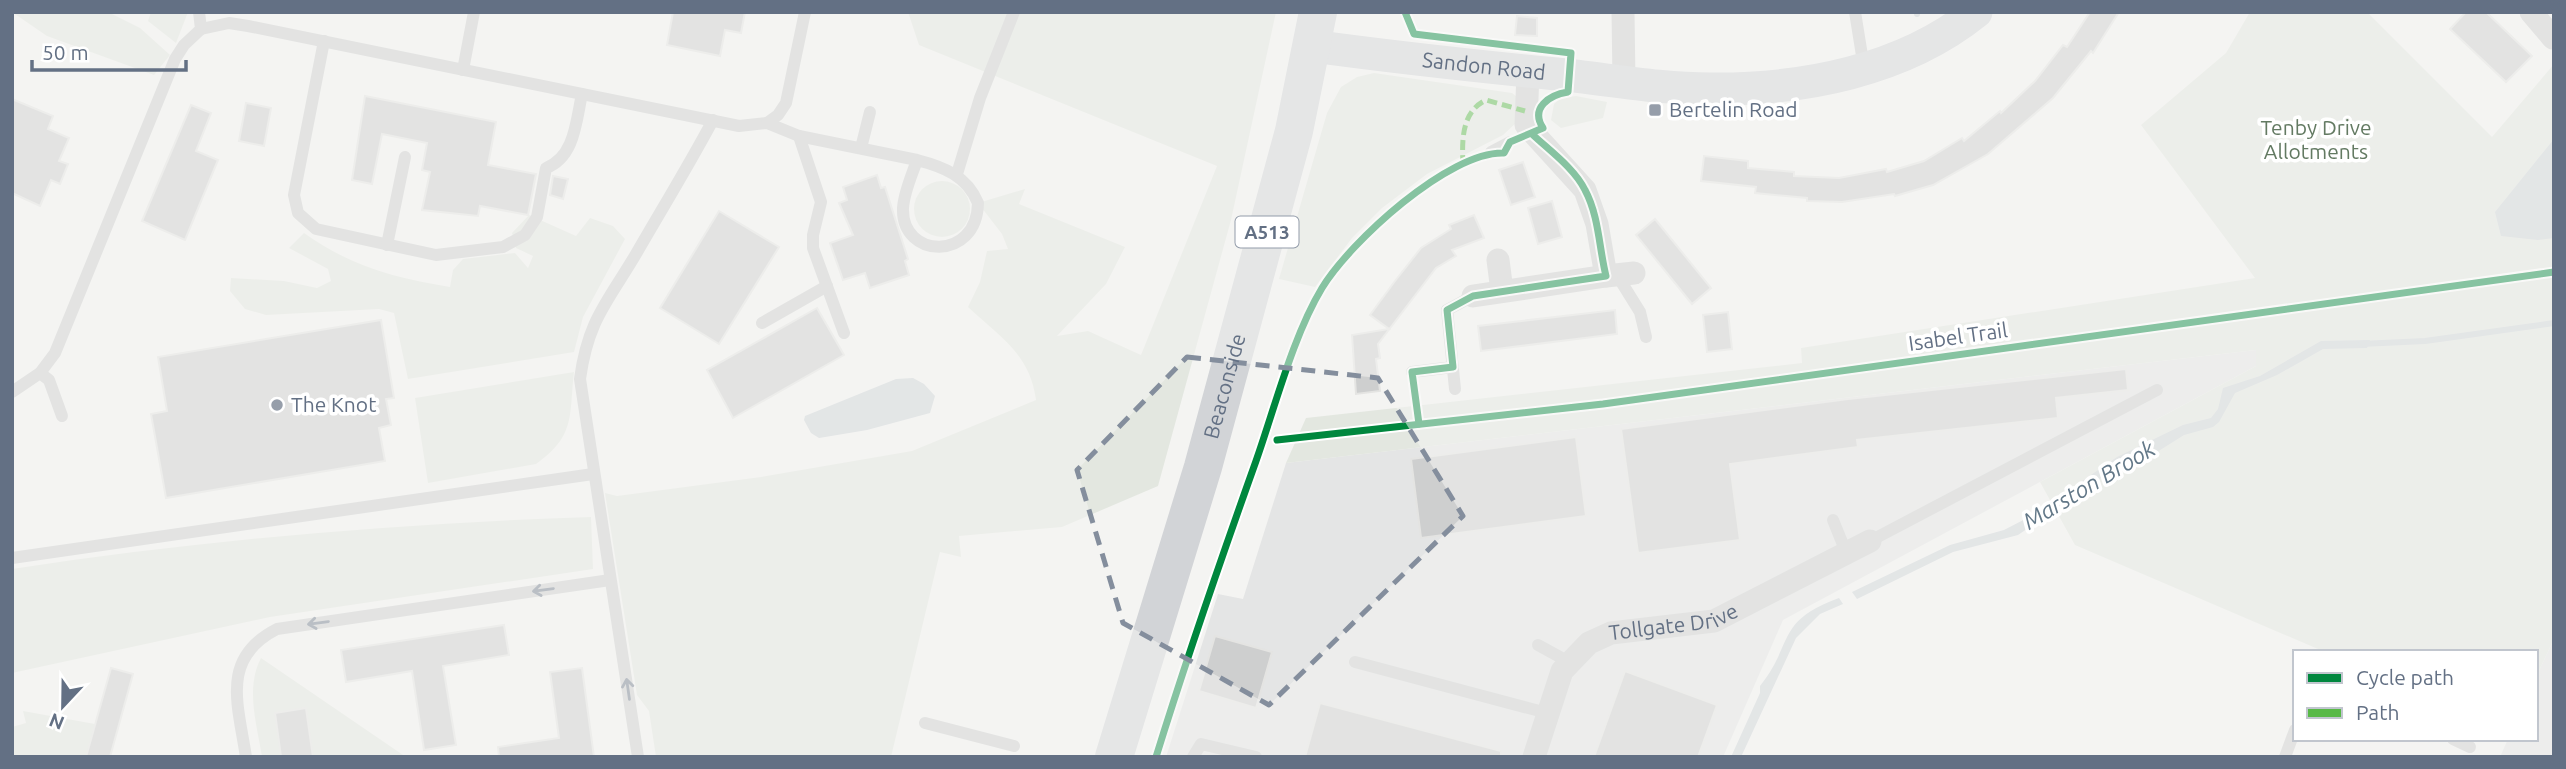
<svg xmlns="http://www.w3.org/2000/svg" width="2566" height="769" viewBox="0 0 2566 769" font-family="Ubuntu,sans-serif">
  <rect width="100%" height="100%" fill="#f4f4f2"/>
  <g fill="#e4e5e5">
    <polygon points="2256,350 2256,366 1783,620 1723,757 1166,757 1218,594 1243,599 1286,463"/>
    <polygon points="2554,639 2554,757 2500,757 2508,739 2536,739 2536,677"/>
  </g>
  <g fill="#e3e7e0">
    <polygon points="12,12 108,12 140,28 170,55 154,75 47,36"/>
    <polygon points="151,12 188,12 176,43 148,21"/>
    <path d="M 908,12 L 1276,12 L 1231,220 L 1158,486 L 1062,527 L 959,536 L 961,557 L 940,552 L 891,757 L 656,757 L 649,711 L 637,695 L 605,493 L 617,496 L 761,477 L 912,451 L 1036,400 C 1030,354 1000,337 968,307 L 980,282 L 987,251 L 1008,249 L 1002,234 L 978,203 L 1025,189 L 1019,204 L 1125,247 L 1106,284 L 1057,336 L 1088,331 L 1141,355 L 1217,166 L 919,45 Z"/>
    <polygon points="2250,12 2367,12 2492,137 2554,64 2554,639 2536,677 2536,652 2325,652 2075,545 2040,482 2256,366 2256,350 1286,463 1306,418 1802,363 1801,348 2255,278 2141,125 2226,53"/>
    <polygon points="1374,73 1512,93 1517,97 1518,121 1503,135 1427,174 1382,208 1352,238 1315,287 1279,279 1327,113 1341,87 1357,77"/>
    <polygon points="1576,96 1607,102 1603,118 1561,128 1551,120 1554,104 1561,98"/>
    <circle cx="942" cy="209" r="28"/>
    <path d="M 529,215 L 576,236 L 590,218 L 613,226 L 625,239 L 583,317 L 574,352 L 408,379 L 394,313 L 379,309 L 266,315 L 245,309 L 230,291 L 231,278 L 284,281 L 317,288 L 331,281 L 328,269 L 289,248 L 304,233 C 350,266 395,278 450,287 L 453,270 L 463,259 L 515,253 L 528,268 L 533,256 L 516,248 L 512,233 Z"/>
    <path d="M 574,372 C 569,415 576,436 536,464 L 428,483 L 415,398 Z"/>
    <path d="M 591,517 L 593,569 L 270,617 L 12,673 L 12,569 C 204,540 398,523 591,517 Z"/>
    <path d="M 261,658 L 406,757 L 262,757 C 257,725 245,688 261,658 Z"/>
    <polygon points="23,711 95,724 86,757 12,757 12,727 26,723"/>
  </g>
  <g fill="#ced4d8">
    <polygon points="2554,139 2554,238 2538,240 2501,236 2495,212"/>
    <polygon points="2370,340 2367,348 2323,349 2277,375 2235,393 2219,422 2213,427 2184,435 2157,452 2121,464 2018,535 1953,552 1857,599 1852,592 1950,545 2004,530 2033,515 2117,457 2183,425 2211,418 2218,409 2223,388 2260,376 2321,341"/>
    <polygon points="913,378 924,384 935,396 930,413 867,430 819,438 811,433 804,420 805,416 896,379"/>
    <path d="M 1839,598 L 1843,604 L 1820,614 L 1796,638 L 1741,757 L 1731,757 L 1760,693 L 1760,686 C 1794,644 1775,621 1839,598 Z"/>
  </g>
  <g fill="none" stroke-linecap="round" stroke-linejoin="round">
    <g stroke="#ced4d8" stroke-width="6">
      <polyline points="1917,12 1917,14"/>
      <polyline points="2361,344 2425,341 2554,323"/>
    </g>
  </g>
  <g fill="#cecfcf" stroke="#e4e4e2" stroke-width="2">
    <polygon points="673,12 745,12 741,33 725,30 720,56 667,45"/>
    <polygon points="2090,12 2119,12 2093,53 2091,51 2053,98 1988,154 1933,185 1895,196 1894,194 1842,202 1807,201 1807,198 1755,193 1756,187 1701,181 1704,156 1748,161 1748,168 1794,172 1794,176 1839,178 1886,169 1887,172 1924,161 1962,138 1964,141 2000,111 2001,113 2035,81 2063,45 2067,47"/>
    <polygon points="2466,12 2486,12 2532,56 2506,82 2450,29"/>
    <polygon points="1517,16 1537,18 1537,36 1515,35"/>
    <polygon points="365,96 496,122 488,165 536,174 528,215 480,206 478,216 422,210 430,172 422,170 427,143 382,134 372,184 352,180"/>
    <polygon points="12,99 53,116 48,129 69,138 59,161 68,164 60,184 51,180 40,206 12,193"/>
    <polygon points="246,103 271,108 264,146 239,141"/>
    <polygon points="191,105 211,113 196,151 218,160 185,240 142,221"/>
    <polygon points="1523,162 1535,197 1511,205 1499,170"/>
    <polygon points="877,175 881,188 885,187 908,259 905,261 909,275 870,288 865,273 843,280 830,243 853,235 839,203 847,200 843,187"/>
    <polygon points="553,176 568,179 563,199 550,195"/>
    <polygon points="1552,201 1562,237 1538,244 1528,208"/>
    <polygon points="719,211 779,247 719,344 660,308"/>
    <polygon points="1474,215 1484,238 1452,250 1456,256 1436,268 1378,344 1380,358 1376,359 1380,391 1356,394 1352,335 1389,329 1370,315 1395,281 1421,248 1451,229 1449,225"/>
    <polygon points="1655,219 1711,288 1692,304 1636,235"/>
    <polygon points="817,308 844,355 733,418 707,370"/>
    <polygon points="1615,310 1617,334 1481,351 1478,326"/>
    <polygon points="1728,312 1732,349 1707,352 1703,315"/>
    <polygon points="381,320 394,398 386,399 391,425 379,428 385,461 166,498 151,414 167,411 158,357"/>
    <polygon points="2126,369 2128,390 2056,398 2058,418 1857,440 1858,447 1730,464 1740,540 1638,553 1621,429 1848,399"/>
    <polygon points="1576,437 1586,516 1421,538 1411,459"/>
    <polygon points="504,625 509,655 443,666 456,745 424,750 412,671 346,682 341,650"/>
    <polygon points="1215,636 1272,652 1256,708 1199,691"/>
    <polygon points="111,668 133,674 110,757 86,757"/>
    <polygon points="582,668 594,757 499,757 498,747 559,738 550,672"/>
    <polygon points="1625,671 1717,705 1698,757 1594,757"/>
    <polygon points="1320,703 1501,751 1501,757 1305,757"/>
    <polygon points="306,708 313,757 281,757 275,713"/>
  </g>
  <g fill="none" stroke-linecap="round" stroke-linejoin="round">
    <g stroke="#cecfcf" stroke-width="12">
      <polyline points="1855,12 1864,68"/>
      <path d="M 201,29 L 229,23 L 248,26 L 739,126 L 767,123 L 799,136 L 917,160 C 944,167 967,176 978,203 C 977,262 901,259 903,208 C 904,192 912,175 917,160"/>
      <path d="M 324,41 L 294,195 L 298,213 L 316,229 L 436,255 L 503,247 L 525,235 L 537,217 L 546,168 C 575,157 576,121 582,94"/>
      <polyline points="463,70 474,12"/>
      <polyline points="767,123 778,115 786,103 805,12"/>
      <polyline points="799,136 821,202 813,235 813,248 844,333"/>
      <polyline points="861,148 870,112"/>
      <polyline points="1491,152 1510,142"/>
      <polyline points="957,174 980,98 1014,12"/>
      <polyline points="387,245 405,157"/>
      <polyline points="1617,275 1640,312 1646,337"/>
      <polyline points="762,323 827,286"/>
      <polyline points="1412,372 1453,367"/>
      <polyline points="40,373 49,380 62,416"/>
      <polyline points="1455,389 1447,310 1473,296"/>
      <polyline points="12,392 40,373 55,353 175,59 184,45 201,29 199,12"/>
      <polyline points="1833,520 1846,552"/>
      <polyline points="1870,541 2157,390"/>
      <polyline points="12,558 593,474"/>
      <polyline points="1538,645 1569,662"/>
      <polyline points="1355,662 1547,713"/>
      <polyline points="925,723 1014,746"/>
      <polyline points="2453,739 2470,747"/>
      <path d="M 246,757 C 238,704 220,658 277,629 L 610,580"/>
      <path d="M 638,757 L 580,379 C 588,320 607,303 636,254 C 662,209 689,165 713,120"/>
      <polyline points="1193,757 1201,744 1256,757"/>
      <polyline points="2285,757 2295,730"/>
    </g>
    <g stroke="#cecfcf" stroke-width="23">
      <polyline points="1623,12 1624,82"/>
      <polyline points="2531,12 2553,38"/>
      <polyline points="1498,260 1502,291"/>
      <polyline points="1606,276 1634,273"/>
      <polyline points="1473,296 1606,276 1597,224 1585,190 1526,125 1528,72"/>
      <path id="s1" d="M 1534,757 L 1562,671 L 1589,643 L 1611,633 L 1714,621 L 1870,541"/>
    </g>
    <path stroke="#d2d4d7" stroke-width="33" id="s2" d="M 1312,46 C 1393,57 1475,66 1556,74 C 1607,79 1659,89 1710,89 C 1802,90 1903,71 1976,12"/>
    <path stroke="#d2d4d7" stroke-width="38" id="s3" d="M 1114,757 L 1203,467 L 1294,131 L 1318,12"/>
    <path stroke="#58b947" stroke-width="5" stroke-dasharray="10 5" stroke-linecap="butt" d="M 1463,165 C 1462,141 1461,112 1486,100 L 1525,111"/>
    <g stroke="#fff" stroke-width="11">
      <g id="cycleway">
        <path d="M 1419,424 L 1412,372 L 1453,367 L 1447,310 L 1473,296 L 1606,276 C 1599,248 1599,216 1585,190 C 1574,168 1550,151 1532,134"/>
        <polyline points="1277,440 1603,404 2554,272"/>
        <path d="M 1156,757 C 1187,657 1221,559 1256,461 C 1275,407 1293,336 1322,288 C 1350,242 1449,151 1504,153 L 1510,142 L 1543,128 C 1530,108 1549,95 1568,92 L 1571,53 L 1414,34 L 1405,12"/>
      </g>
    </g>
    <use href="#cycleway" stroke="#00873e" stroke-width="7"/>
  </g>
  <defs><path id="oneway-shaft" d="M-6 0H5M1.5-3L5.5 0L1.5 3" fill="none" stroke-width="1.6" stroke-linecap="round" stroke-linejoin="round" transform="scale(1.75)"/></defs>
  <g stroke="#737e8f">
    <use href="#oneway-shaft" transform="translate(543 590) rotate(172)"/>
    <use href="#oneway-shaft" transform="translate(318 623) rotate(172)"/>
    <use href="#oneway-shaft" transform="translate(628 689) rotate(-98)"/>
  </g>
  <path d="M0 0H2566V769H0ZM 1187,357 L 1378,378 L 1463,516 L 1269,705 L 1123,623 L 1077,470 Z" fill="#f4f4f2" fill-opacity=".55" fill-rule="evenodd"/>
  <path fill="none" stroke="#848e9d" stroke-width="5" stroke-dasharray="14 9" stroke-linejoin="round" d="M 1187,357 L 1378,378 L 1463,516 L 1269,705 L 1123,623 L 1077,470 Z"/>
  <g fill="#969eaa" stroke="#fff" stroke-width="2.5">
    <rect x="1648" y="103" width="14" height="14" rx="3.5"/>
    <circle cx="277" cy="405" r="7"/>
  </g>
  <g text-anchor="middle" stroke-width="7" stroke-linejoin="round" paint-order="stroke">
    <rect fill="#fff" stroke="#929ba9" stroke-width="2" x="1235.5" y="216.5" width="63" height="31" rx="5"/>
    <g font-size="19" font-weight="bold" fill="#637084">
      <text x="1267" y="239">A513</text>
    </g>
    <g font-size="21" fill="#637084" stroke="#fff">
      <text dy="7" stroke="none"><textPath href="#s2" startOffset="173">Sandon Road</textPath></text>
      <text transform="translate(1958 337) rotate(-8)" y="7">Isabel Trail</text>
      <text dy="7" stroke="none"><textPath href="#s3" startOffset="387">Beaconside</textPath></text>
      <text dy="7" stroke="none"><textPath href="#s1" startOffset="217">Tollgate Drive</textPath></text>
    </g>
    <g font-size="21" fill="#637084" stroke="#fff" text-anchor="start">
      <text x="1669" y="117">Bertelin Road</text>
      <text x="291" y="412">The Knot</text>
    </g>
    <g font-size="21" fill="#637a62" stroke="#fff">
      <text x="2316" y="135">Tenby Drive<tspan x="2316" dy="24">Allotments</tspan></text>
    </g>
    <g font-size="23" font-style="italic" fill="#637888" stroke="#fff">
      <text transform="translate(2089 485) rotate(-31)" y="8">Marston Brook</text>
    </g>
  </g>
  <rect width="2566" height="769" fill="none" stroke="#637084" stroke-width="28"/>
  <rect x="2293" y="650" width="245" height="91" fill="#ffffff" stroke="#c1c6ce" stroke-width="2"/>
  <rect x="2307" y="673" width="35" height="10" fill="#00873e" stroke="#c1c6ce" stroke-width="2"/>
  <text x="2356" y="685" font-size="21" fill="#637084">Cycle path</text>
  <rect x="2307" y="708" width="35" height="10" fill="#58b947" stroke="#c1c6ce" stroke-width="2"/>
  <text x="2356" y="720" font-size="21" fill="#637084">Path</text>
  <g transform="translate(63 706) rotate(202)" stroke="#ffffff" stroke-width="5" paint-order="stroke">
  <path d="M0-5L12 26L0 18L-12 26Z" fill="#637084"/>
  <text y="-10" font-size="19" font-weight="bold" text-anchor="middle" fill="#637084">N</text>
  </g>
  <path d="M32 60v10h154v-10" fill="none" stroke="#637084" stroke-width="3.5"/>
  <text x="42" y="60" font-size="21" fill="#637084" stroke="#ffffff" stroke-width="5" paint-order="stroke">50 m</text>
</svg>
